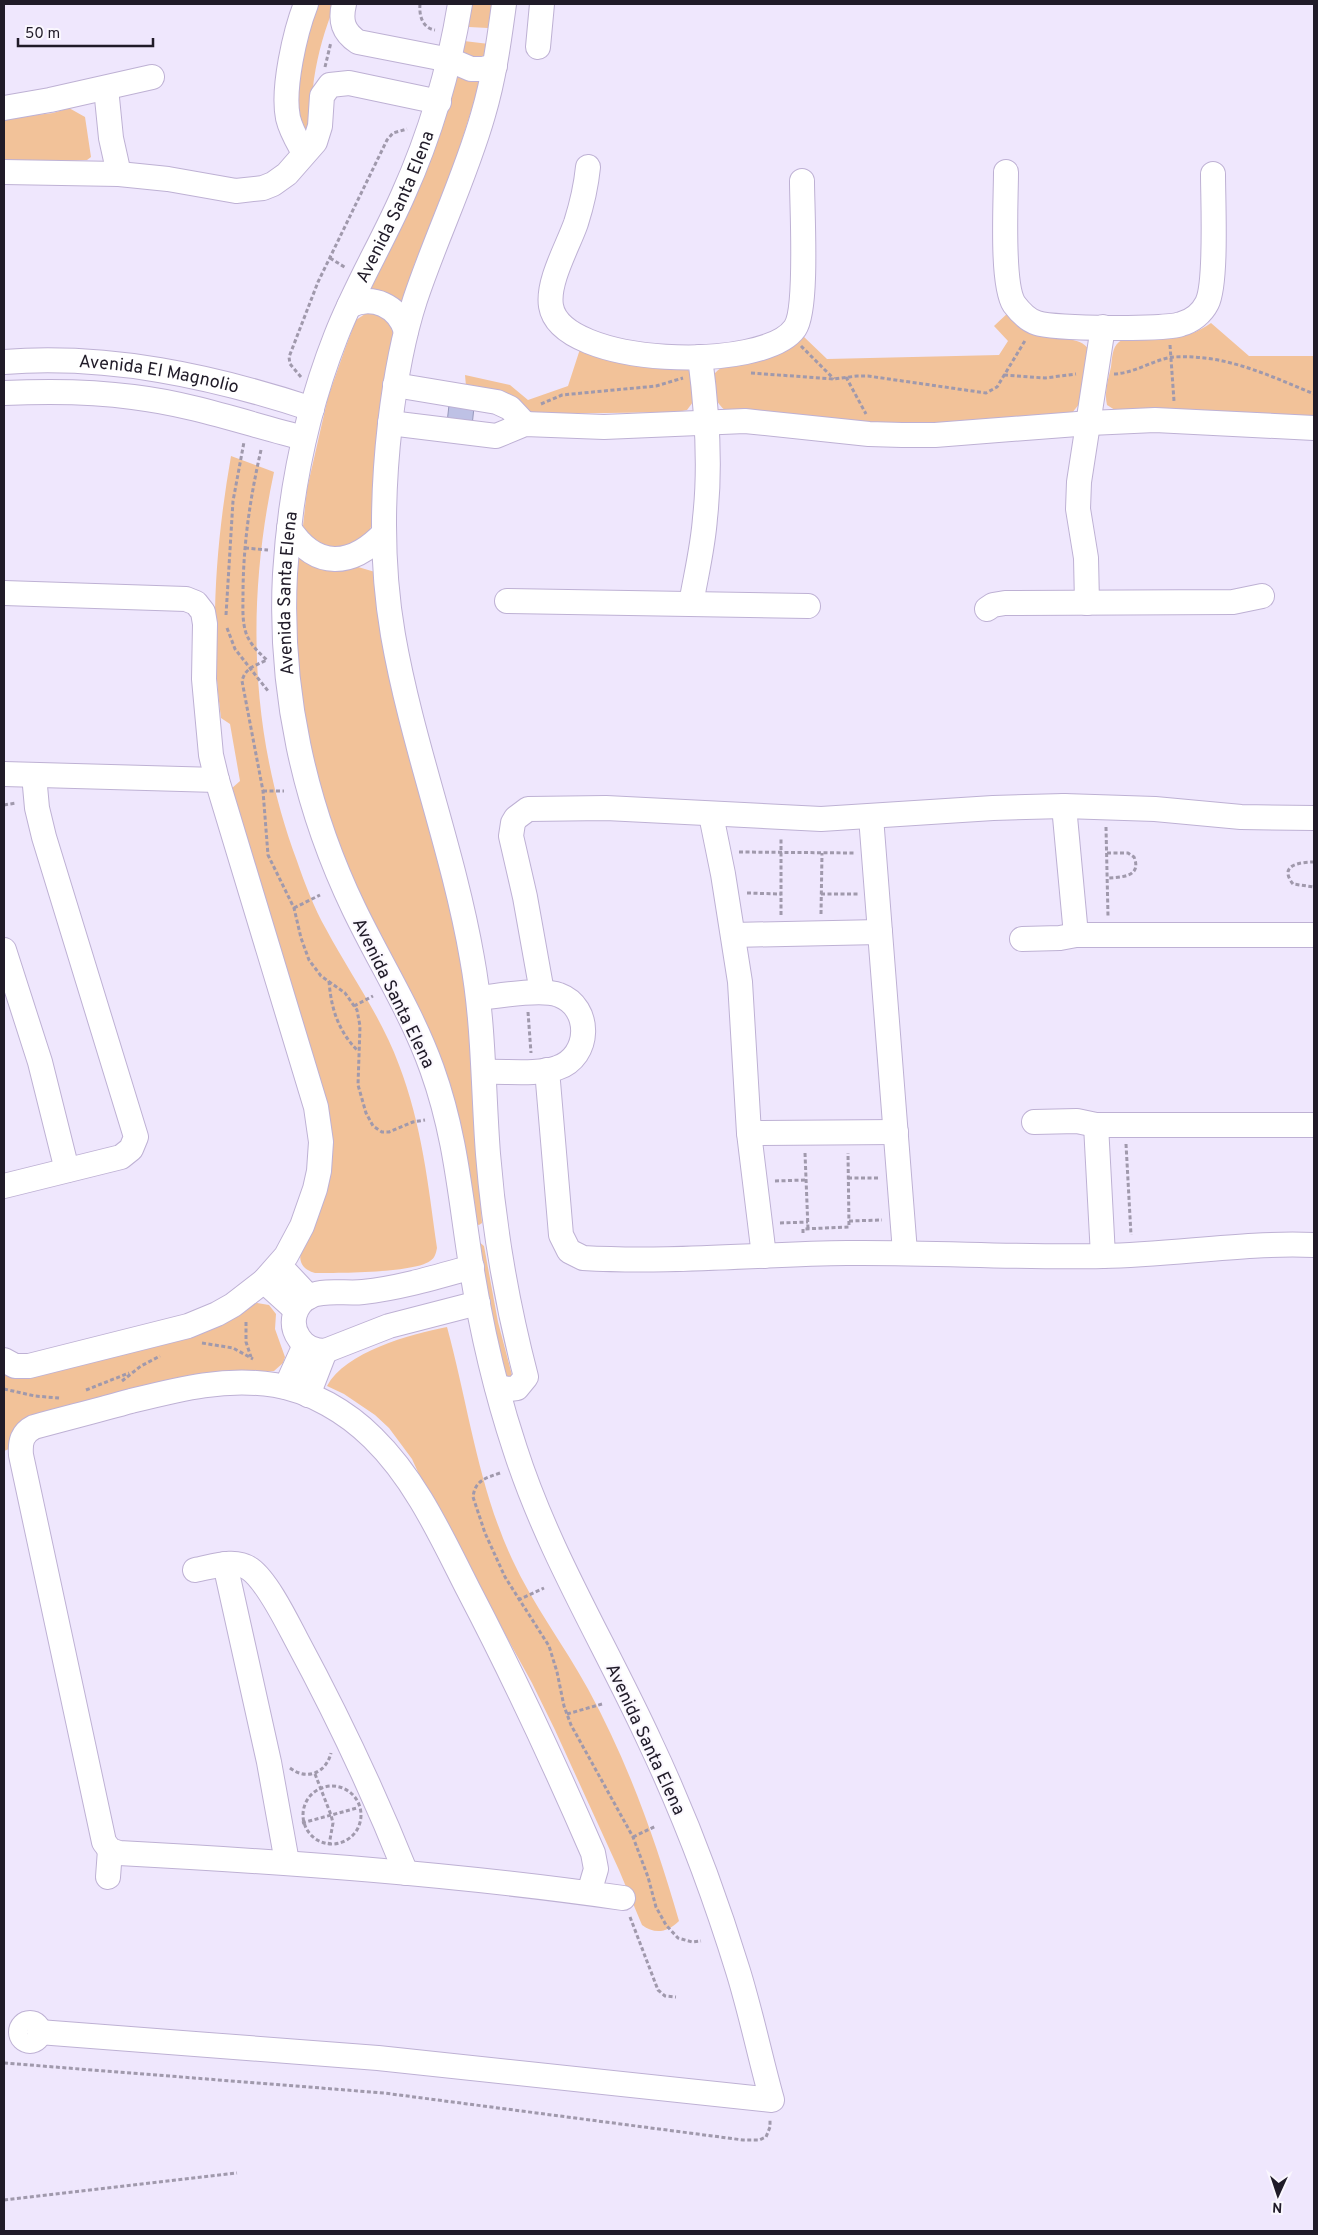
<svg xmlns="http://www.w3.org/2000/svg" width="1318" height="2235" viewBox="0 0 1318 2235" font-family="Overpass,sans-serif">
  <rect width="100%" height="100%" fill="#efe7fd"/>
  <g fill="#f2c299">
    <path d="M 315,4 L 335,4 C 325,29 318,52 314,79 C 311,98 317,118 307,136 L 297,124 L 296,84 Z"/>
    <polygon points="470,4 492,4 488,28 469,27"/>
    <polygon points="464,41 489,44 483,60 464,54"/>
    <polygon points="456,73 481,79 457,156 413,268 403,304 365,291"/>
    <polygon points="69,108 85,117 91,157 87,160 4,163 4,119 53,113"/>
    <path d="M 1010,311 C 1030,323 1045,333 1069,339 C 1077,341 1084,342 1089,350 L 1080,403 L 1072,413 L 934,429 L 726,411 C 715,402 713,394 710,380 C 723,357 747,363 769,356 C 783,352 792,344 803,336 L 827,359 L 999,355 L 1008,341 L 994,326 Z"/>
    <polygon points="368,312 383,312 395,331 372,523 370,530 353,547 322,548 305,532 303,526 307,489 328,397 346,346 356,320"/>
    <path d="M 1211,323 L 1249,356 L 1314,356 L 1314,418 L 1115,410 L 1107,405 C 1104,392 1108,380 1111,367 C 1112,359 1112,347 1119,342 C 1131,332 1154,340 1168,339 C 1185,337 1198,332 1211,323 Z"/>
    <polygon points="581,346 685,367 692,374 693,402 687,410 677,412 537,414 527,410 505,392 466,386 465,375 510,385 528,400 568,386"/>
    <path d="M 231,456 L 274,472 C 246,603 250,735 297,861 C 305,884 314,908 326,929 C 350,974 381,1016 399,1065 C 422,1125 428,1184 437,1248 C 436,1253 435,1258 430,1261 C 414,1273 337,1273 315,1273 C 304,1270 298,1263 301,1251 L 325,1185 L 231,789 L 240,781 L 230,724 L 221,718 C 209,631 216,542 231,456 Z"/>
    <path d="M 300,557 L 330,571 L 358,567 L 375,572 L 462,960 L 469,1027 L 482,1223 L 479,1225 L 475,1224 L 375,926 C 356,886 335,843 322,800 C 300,722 293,640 297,559 Z"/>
    <polygon points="478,1241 484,1246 498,1322 513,1379 507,1379 492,1330"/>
    <polygon points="257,1303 269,1305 276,1314 275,1329 285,1357 283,1363 274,1371 181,1379 4,1451 4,1371"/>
    <path d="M 447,1327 C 468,1404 478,1486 512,1559 C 533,1605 564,1645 588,1689 C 628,1762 656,1841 679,1921 C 668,1932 655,1935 642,1925 L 619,1870 L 555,1730 L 532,1683 L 428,1494 L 412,1459 L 389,1428 L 375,1415 L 344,1394 L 327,1386 C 345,1352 410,1334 447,1327 Z"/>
  </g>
  <polygon fill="#bec1e5" stroke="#9597ba" points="449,405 474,407 472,426 447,423"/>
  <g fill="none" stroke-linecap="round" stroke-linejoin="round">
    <g stroke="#beb1d4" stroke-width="26">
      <g id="minor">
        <path d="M 344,4 C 340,21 343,32 358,42 L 450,60 L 471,69 L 483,69 L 495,66"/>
        <polyline points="538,47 542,4"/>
        <polyline points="106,88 111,138 119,174"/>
        <polyline points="4,108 50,100 152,77"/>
        <path d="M 304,153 C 298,142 291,131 288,118 C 282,89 295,32 306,4"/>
        <path d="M 588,167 C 586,187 582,204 576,223 C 568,246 547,282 551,306 C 561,367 764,373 795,328 C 808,309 802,209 802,181"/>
        <polyline points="4,172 119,174 168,179 236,191 263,188 273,184 287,174 315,142 320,126 322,96 330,85 349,83 439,102"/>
        <path d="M 1006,172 C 1006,200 1001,283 1014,304 C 1020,312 1027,320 1037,323 C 1053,329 1166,330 1181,324 C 1192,321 1202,313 1207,303 C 1217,283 1213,201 1213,174"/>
        <path d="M 349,306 C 373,294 398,306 406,331"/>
        <path id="s1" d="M 4,362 C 109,354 212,376 312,409"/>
        <polyline points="395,385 497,402 510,408 525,424"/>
        <path d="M 4,393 C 47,391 90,391 133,397 C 192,404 248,424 304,438"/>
        <polyline points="390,423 496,436 525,424 604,427 745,421 869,434 902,435 935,435 1090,423 1155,420 1314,428"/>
        <path d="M 289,528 C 316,570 352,567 384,533"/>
        <polyline points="4,593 186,599 196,603 203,612 205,624 204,679 211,755 217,780 316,1107 321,1142 319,1171 315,1189 302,1226 286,1256 264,1281 233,1305 217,1314 188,1326 29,1366 15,1366 4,1360"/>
        <polyline points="507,601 808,606"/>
        <polyline points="1087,603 1086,558 1078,509 1079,482 1103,327"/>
        <path d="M 691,604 C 696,575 703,547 705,518 C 711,465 707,410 700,357"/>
        <polyline points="987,609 993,605 1005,603 1233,602 1262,596"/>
        <polyline points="4,774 217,780"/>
        <polyline points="1064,806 1076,935"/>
        <polyline points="711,815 723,874 740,982 749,1133 764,1256"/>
        <polyline points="871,817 905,1252"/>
        <polyline points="733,935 880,932"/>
        <polyline points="1022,939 1060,938 1076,935 1314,935"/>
        <polyline points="4,950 40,1062 67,1170"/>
        <polyline points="542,992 525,897 511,836 513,823 516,818 528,809 606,808 821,819 993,808 1064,806 1155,809 1241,817 1314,818"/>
        <path d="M 479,998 C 498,996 541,988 559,995 C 592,1007 591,1057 557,1068 C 537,1075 506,1071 484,1072"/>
        <path d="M 547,1070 L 561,1235 L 569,1251 L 583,1258 C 671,1263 759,1254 847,1253 C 933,1252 1018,1258 1103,1256 C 1174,1255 1244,1242 1314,1245"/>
        <polyline points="1034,1122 1077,1121 1096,1125 1314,1125"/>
        <polyline points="1096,1125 1103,1256"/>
        <polyline points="749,1133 896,1132"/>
        <polyline points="4,1186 121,1157 131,1149 136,1137 44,837 37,808 34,775"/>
        <polyline points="279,1265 309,1297"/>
        <path d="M 472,1267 C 436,1277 400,1288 363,1292 C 347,1294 326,1289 310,1296 C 294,1304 289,1324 299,1338 C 305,1348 314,1351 325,1351 L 389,1326 L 478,1303"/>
        <polyline points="264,1281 296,1310"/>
        <polyline points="286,1387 305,1345"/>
        <path d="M 497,1387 L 509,1389 L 517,1388 L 526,1377 C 507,1304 494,1230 488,1154 C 483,1088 484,1023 472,958 C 453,849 412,744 393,635 C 381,566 382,494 390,424 C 395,382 402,340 415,300 C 436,237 465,178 483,115 C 494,78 499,41 504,4"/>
        <polyline points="308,1395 325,1351"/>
        <polyline points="225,1564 269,1762 287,1862"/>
        <path d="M 195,1570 C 212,1567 235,1558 250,1569 C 267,1581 286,1620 296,1639 C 337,1715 374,1793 406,1873"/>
        <polyline points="108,1877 110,1850"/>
        <path d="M 589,1893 L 596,1869 L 593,1853 C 554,1763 513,1675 468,1589 C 441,1536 416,1480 373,1438 C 347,1412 311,1391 275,1385 C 225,1377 179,1389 131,1401 C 99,1410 67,1418 34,1427 C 22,1433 20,1442 21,1455 L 104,1842 L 110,1850 L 119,1853 C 288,1862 456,1874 623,1898"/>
        <circle cx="30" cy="2032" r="9"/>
        <path id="s2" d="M 39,2032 L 378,2058 L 772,2100 C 760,2057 751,2013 738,1971 C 714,1893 685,1816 650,1742 C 605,1644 548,1552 515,1449 C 495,1389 481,1327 471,1265 C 460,1196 456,1136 432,1069 C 412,1013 380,963 354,909 C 304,805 279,690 285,574 C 290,492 306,412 336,336 C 355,287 382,243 403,195 C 431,133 449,71 460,4"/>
      </g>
    </g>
    <g stroke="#a099ac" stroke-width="3" stroke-dasharray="4 2.5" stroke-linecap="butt">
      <path d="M 420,4 C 419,15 422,28 435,30"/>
      <polyline points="325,67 331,42"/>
      <polyline points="330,258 346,268"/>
      <polyline points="1170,345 1174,401"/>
      <polyline points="801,346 834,379"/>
      <polyline points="751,373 834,379 857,376 868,376 986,393 997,387 1026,339"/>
      <path d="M 1114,374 C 1136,373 1154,359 1174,357 C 1225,354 1268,375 1314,394"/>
      <polyline points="1004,375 1045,378 1076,374"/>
      <polyline points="301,377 290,364 289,357 318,282 387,140 393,133 407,129"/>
      <polyline points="846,377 866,414"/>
      <polyline points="541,404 562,395 656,386 683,378"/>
      <path d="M 261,450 C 250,498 243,546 243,595 C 243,607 242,621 246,633 C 250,644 258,652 267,660 C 256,665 245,668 242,681 L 263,791 L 268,855 L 294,908 L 301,938 L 309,960 L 321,976 L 345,993 L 357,1010 L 360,1026 L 358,1085 L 366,1113 L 373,1126 L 382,1132 L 389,1132 L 413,1122 L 425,1120"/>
      <polyline points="245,548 268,550"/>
      <polyline points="226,615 233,501 244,442"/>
      <polyline points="227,628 235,649 268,691"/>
      <polyline points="263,791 284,791"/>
      <polyline points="4,805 16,803"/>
      <polyline points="1106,827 1108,916"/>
      <polyline points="739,852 855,853"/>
      <path d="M 1107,853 L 1128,853 L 1134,857 C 1142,877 1122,877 1108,878"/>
      <path d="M 1314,862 C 1300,862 1278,865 1293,884 L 1314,887"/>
      <polyline points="747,893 781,894"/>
      <polyline points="821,894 858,894"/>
      <polyline points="294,908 320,895"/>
      <polyline points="821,914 822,853"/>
      <polyline points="781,915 781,837"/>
      <path d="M 329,981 C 331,1008 338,1031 358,1051"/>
      <polyline points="354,1006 373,996"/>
      <polyline points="528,1012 531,1053"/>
      <polyline points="1126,1144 1131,1235"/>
      <polyline points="805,1153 808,1229"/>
      <polyline points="848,1178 879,1178"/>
      <polyline points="775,1181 806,1180"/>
      <polyline points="849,1221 882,1220"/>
      <polyline points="780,1223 808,1222"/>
      <polyline points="803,1233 803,1229 849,1227 848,1153"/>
      <polyline points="246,1322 246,1342 251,1357"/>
      <polyline points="202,1343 233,1348 253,1359"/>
      <polyline points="122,1381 141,1366 160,1356"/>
      <polyline points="4,1389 35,1396 59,1398"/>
      <polyline points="86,1390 129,1373"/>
      <path d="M 500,1473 C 486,1478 475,1480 473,1497 L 485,1533 L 505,1577 L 549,1646 L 557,1672 L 564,1706 L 571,1725 L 633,1837 L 648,1877 L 656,1907 L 666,1925 L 678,1938 L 692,1942 L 701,1941"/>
      <polyline points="518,1600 544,1588"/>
      <polyline points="567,1714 602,1704"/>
      <path d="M 290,1768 C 307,1781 326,1773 331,1753"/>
      <polyline points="315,1774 331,1815 333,1823 329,1845"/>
      <circle cx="332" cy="1815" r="29"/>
      <polyline points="302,1823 357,1808"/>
      <polyline points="633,1837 656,1826"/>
      <polyline points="630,1917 658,1990 665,1996 676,1997"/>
      <polyline points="4,2063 384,2093 743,2140 759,2140 766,2137 770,2127 770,2120"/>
      <polyline points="4,2200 237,2173"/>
    </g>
    <use href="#minor" stroke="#fff" stroke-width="24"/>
  </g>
  <g text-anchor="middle" stroke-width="4" stroke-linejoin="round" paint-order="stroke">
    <g font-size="18" fill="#201b28" stroke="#faf7fe">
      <text dy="6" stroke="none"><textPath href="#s2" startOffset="2738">Avenida Santa Elena</textPath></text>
      <text dy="6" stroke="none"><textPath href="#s1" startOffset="156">Avenida El Magnolio</textPath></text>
      <text dy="6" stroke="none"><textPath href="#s2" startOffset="2332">Avenida Santa Elena</textPath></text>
      <text transform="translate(394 993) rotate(64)" y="6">Avenida Santa Elena</text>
      <text transform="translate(646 1739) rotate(65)" y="6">Avenida Santa Elena</text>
    </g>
  </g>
  <rect width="1318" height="2235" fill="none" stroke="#201b28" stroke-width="10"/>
  <g transform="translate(1278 2195) rotate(183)" stroke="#faf7fe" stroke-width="4" paint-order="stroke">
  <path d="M0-4L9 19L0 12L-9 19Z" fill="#201b28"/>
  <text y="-8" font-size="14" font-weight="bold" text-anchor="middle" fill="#201b28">N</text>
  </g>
  <path d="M18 38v8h135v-8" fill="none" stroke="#201b28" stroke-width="2.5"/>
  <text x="25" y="38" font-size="15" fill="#201b28" stroke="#faf7fe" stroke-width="4" paint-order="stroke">50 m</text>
</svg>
